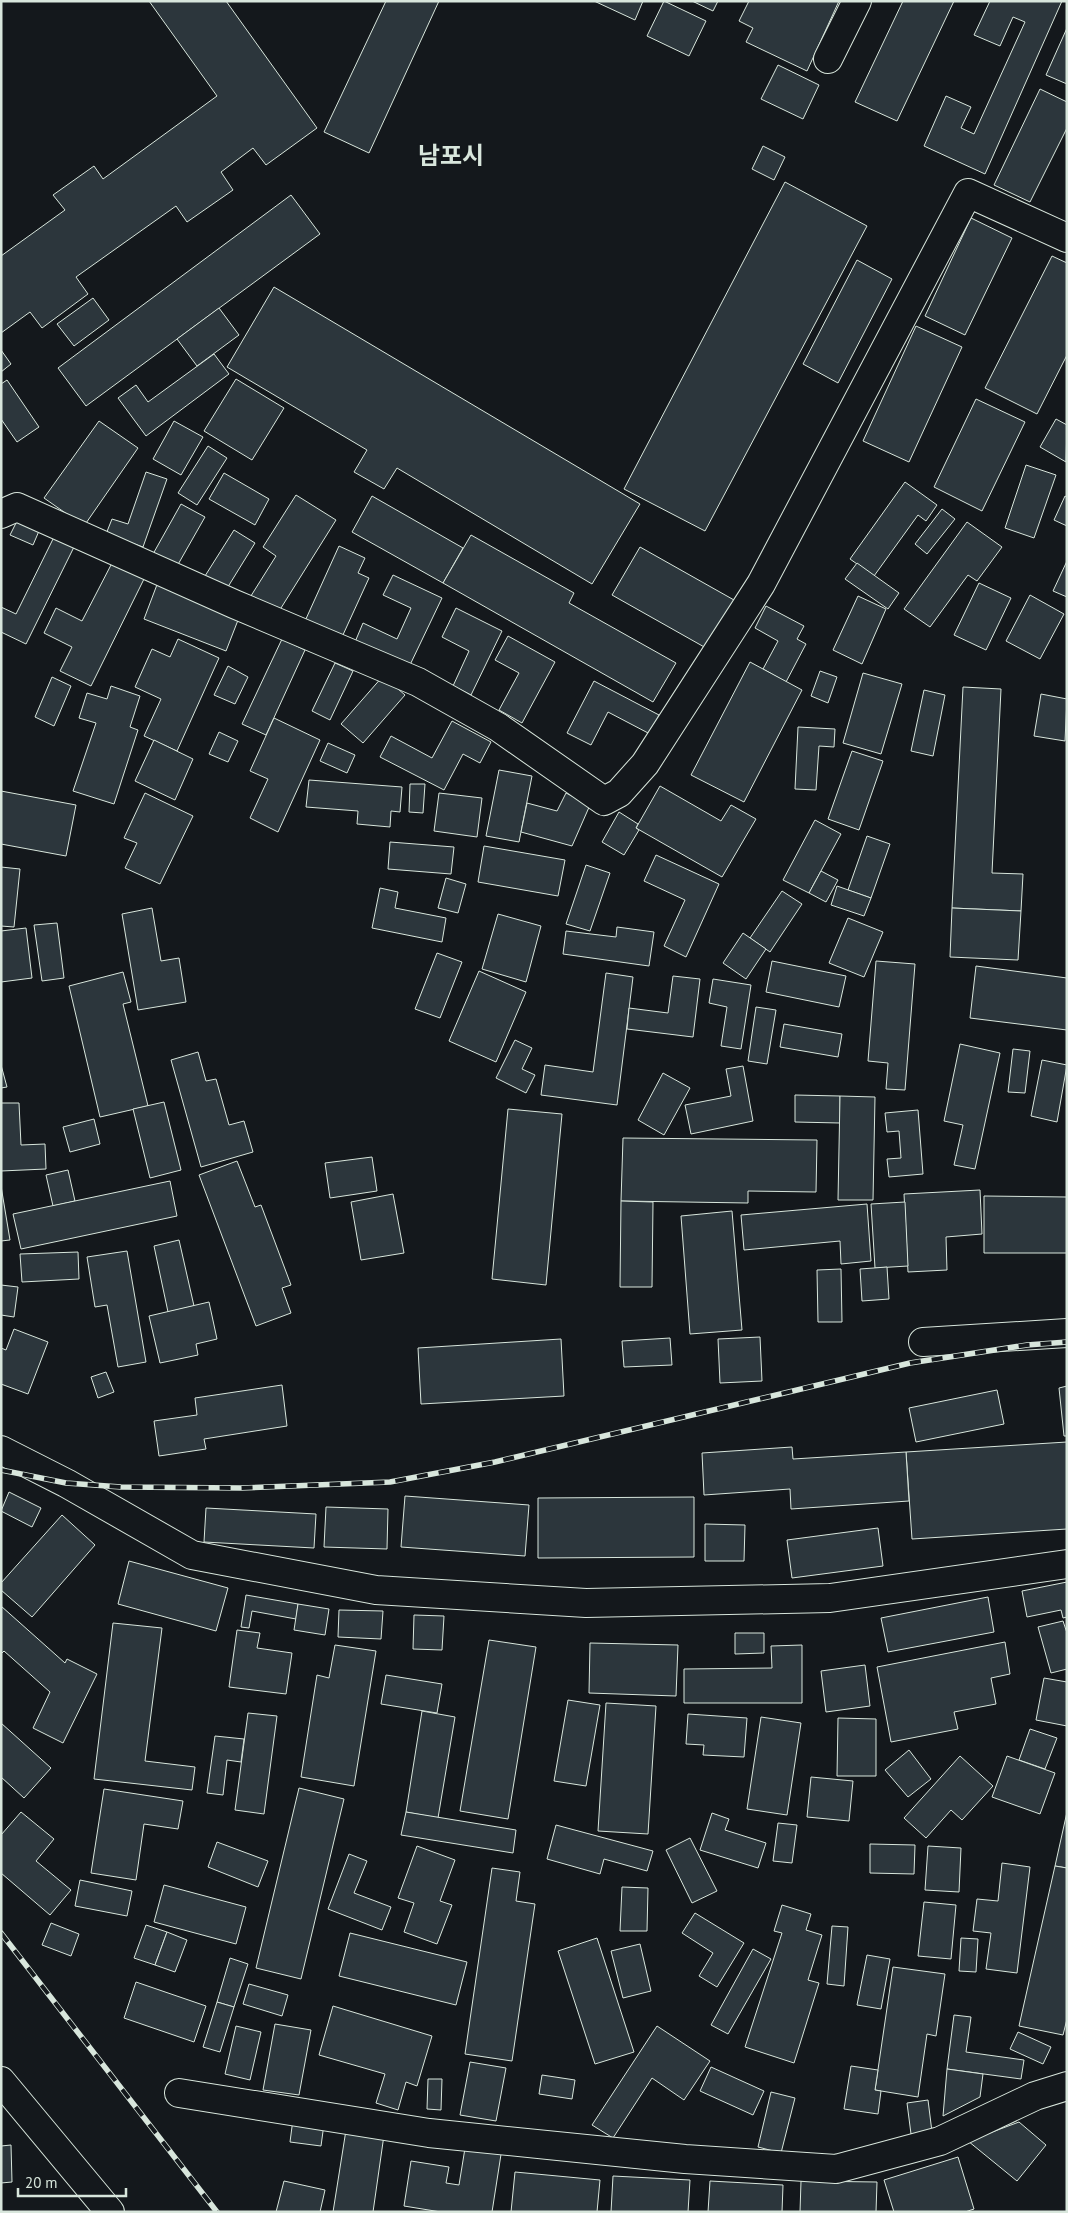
<svg xmlns="http://www.w3.org/2000/svg" width="1068" height="2213" viewBox="0 0 1068 2213" font-family="'PT Sans','Noto Sans KR',sans-serif">
  <rect width="100%" height="100%" fill="#14181c"/>
  <g fill="#2c363c" stroke="#d8e6dc">
    <polygon points="149,1 226,1 317,128 266,165 253,148 221,172 233,190 187,222 176,206 76,277 88,294 42,328 30,312 1,333 1,256 65,210 53,195 94,166 103,179 217,96"/>
    <polygon points="386,1 439,1 369,153 324,132"/>
    <polygon points="594,1 643,1 635,20"/>
    <polygon points="664,1 706,21 689,56 647,36"/>
    <polygon points="692,1 718,1 713,11"/>
    <polygon points="749,1 839,1 807,71 746,42 753,28 739,21"/>
    <polygon points="903,1 954,1 897,121 855,102"/>
    <polygon points="990,1 1062,1 985,174 924,146 946,96 971,107 961,128 974,134 1025,22 1013,17 1000,46 974,35"/>
    <polygon points="1067,28 1067,84 1046,75"/>
    <polygon points="778,65 819,85 803,119 761,99"/>
    <polygon points="1040,89 1067,102 1067,128 1030,202 994,185"/>
    <polygon points="763,146 785,157 774,180 752,169"/>
    <polygon points="785,182 867,226 705,531 624,489"/>
    <polygon points="291,195 320,234 86,406 58,368"/>
    <polygon points="971,218 1012,238 965,335 925,316"/>
    <polygon points="1052,256 1067,263 1067,355 1037,414 985,388"/>
    <polygon points="857,260 892,279 838,383 803,364"/>
    <polygon points="274,287 640,504 592,584 397,468 384,489 354,472 367,450 227,367"/>
    <polygon points="93,298 109,320 74,346 57,324"/>
    <polygon points="219,308 239,335 197,366 177,339"/>
    <polygon points="916,326 962,347 909,462 863,441"/>
    <polygon points="1,350 11,364 1,372"/>
    <polygon points="214,354 229,374 146,436 118,398 136,385 148,402"/>
    <polygon points="236,379 284,408 252,460 204,431"/>
    <polygon points="7,380 39,427 17,442 1,419 1,384"/>
    <polygon points="976,399 1025,422 982,511 934,487"/>
    <polygon points="1056,419 1067,425 1066,462 1040,447"/>
    <polygon points="99,421 138,448 84,526 44,498"/>
    <polygon points="174,421 203,437 181,475 153,459"/>
    <polygon points="208,446 227,458 197,505 178,493"/>
    <polygon points="1026,465 1056,475 1034,538 1005,528"/>
    <polygon points="146,472 167,479 143,547 106,534 112,519 128,524"/>
    <polygon points="224,473 269,499 255,525 209,499"/>
    <polygon points="905,482 937,505 926,521 918,515 874,576 850,559"/>
    <polygon points="296,495 336,520 276,616 249,599 276,556 263,547"/>
    <polygon points="372,496 463,548 443,583 352,532"/>
    <polygon points="1065,496 1067,497 1067,526 1054,520"/>
    <polygon points="181,504 205,517 176,568 153,554"/>
    <polygon points="942,509 955,519 927,554 915,544"/>
    <polygon points="17,521 39,531 33,545 10,535"/>
    <polygon points="967,522 1002,547 977,581 968,575 930,627 904,609"/>
    <polygon points="234,530 255,543 226,590 205,576"/>
    <polygon points="471,535 574,593 569,603 676,663 653,702 443,583"/>
    <polygon points="54,537 74,547 26,644 1,632 1,607 16,614"/>
    <polygon points="339,546 365,558 358,573 369,578 342,637 305,621"/>
    <polygon points="640,547 734,600 706,648 612,595"/>
    <polygon points="1067,561 1067,597 1053,591"/>
    <polygon points="112,563 144,579 91,686 60,671 72,647 44,633 56,608 82,621"/>
    <polygon points="857,563 899,593 888,609 845,579"/>
    <polygon points="393,575 442,598 409,667 355,642 363,623 397,639 411,608 383,595"/>
    <polygon points="158,582 240,615 226,651 144,619"/>
    <polygon points="979,583 1011,598 986,650 954,635"/>
    <polygon points="1030,595 1064,614 1040,659 1006,641"/>
    <polygon points="858,596 886,609 862,664 833,650"/>
    <polygon points="766,606 804,626 797,639 806,644 786,682 763,669 778,641 755,628"/>
    <polygon points="456,608 502,631 471,695 453,686 469,651 442,637"/>
    <polygon points="508,636 555,662 522,723 499,710 519,673 495,660"/>
    <polygon points="178,639 219,658 177,751 144,736 161,699 135,687 152,649 170,657"/>
    <polygon points="282,639 305,650 266,735 242,724"/>
    <polygon points="750,662 802,690 744,802 691,775"/>
    <polygon points="335,663 353,671 330,720 312,711"/>
    <polygon points="228,666 248,677 235,704 214,695"/>
    <polygon points="820,671 837,677 828,703 811,696"/>
    <polygon points="863,673 902,684 881,754 843,743"/>
    <polygon points="383,676 405,695 363,743 341,724"/>
    <polygon points="52,677 71,686 54,726 35,717"/>
    <polygon points="594,681 659,715 650,734 608,712 591,745 567,733"/>
    <polygon points="111,686 140,696 130,727 138,730 114,804 73,791 96,723 79,718 87,693 107,699"/>
    <polygon points="963,687 1001,689 992,873 1023,874 1021,911 952,908"/>
    <polygon points="924,690 945,695 933,756 911,751"/>
    <polygon points="1041,694 1067,699 1065,741 1034,736"/>
    <polygon points="274,718 320,740 278,832 250,818 268,779 250,771"/>
    <polygon points="452,721 491,742 480,763 463,754 444,790 380,757 391,736 432,758"/>
    <polygon points="798,727 835,729 834,747 819,746 816,790 795,789"/>
    <polygon points="219,732 238,741 228,762 209,754"/>
    <polygon points="154,740 193,759 175,800 135,781"/>
    <polygon points="328,743 355,755 347,773 320,761"/>
    <polygon points="852,751 883,761 859,830 828,819"/>
    <polygon points="499,770 532,776 519,842 486,836"/>
    <polygon points="309,780 402,787 400,812 391,811 390,827 357,824 358,811 306,807"/>
    <polygon points="410,784 425,784 423,813 409,812"/>
    <polygon points="660,786 721,821 731,805 756,819 722,877 636,828"/>
    <polygon points="1,791 76,805 66,856 1,844"/>
    <polygon points="145,793 193,816 160,884 125,868 137,843 124,838"/>
    <polygon points="439,793 482,798 477,837 434,831"/>
    <polygon points="566,793 590,805 572,846 521,832 527,803 557,811"/>
    <polygon points="619,812 638,824 636,828 639,830 624,855 602,842"/>
    <polygon points="815,820 841,834 809,893 783,880"/>
    <polygon points="867,836 890,844 871,898 848,890"/>
    <polygon points="390,842 454,847 451,874 388,869"/>
    <polygon points="484,846 565,860 558,896 478,882"/>
    <polygon points="656,855 719,884 686,957 664,946 685,900 644,881"/>
    <polygon points="586,865 610,873 590,931 566,924"/>
    <polygon points="1,867 20,869 14,927 1,926"/>
    <polygon points="821,871 838,880 826,902 809,893"/>
    <polygon points="446,878 466,884 458,913 438,908"/>
    <polygon points="837,886 871,898 864,916 831,905"/>
    <polygon points="380,888 398,892 395,908 446,918 442,942 372,928"/>
    <polygon points="782,891 802,904 770,952 750,938"/>
    <polygon points="152,908 161,961 179,958 186,1002 138,1010 122,914"/>
    <polygon points="952,908 1021,911 1018,960 950,957"/>
    <polygon points="498,914 541,926 526,982 482,969"/>
    <polygon points="848,918 883,932 864,977 829,963"/>
    <polygon points="57,923 64,978 42,981 34,925"/>
    <polygon points="617,927 654,932 649,966 563,954 566,931 616,937"/>
    <polygon points="26,928 32,978 1,982 1,931"/>
    <polygon points="743,933 766,949 746,979 723,963"/>
    <polygon points="437,953 462,962 440,1018 415,1009"/>
    <polygon points="772,961 846,976 839,1007 766,992"/>
    <polygon points="876,961 915,964 905,1090 886,1089 888,1063 868,1061"/>
    <polygon points="976,966 1067,978 1067,1030 970,1018"/>
    <polygon points="479,971 526,992 496,1062 449,1041"/>
    <polygon points="123,972 131,1002 123,1004 148,1106 100,1117 69,986"/>
    <polygon points="606,973 633,977 617,1105 541,1095 545,1065 593,1072"/>
    <polygon points="673,976 700,979 693,1037 627,1029 629,1008 668,1013"/>
    <polygon points="713,979 751,985 741,1049 721,1046 727,1007 709,1003"/>
    <polygon points="756,1007 776,1010 767,1064 748,1061"/>
    <polygon points="784,1024 842,1034 838,1057 780,1047"/>
    <polygon points="515,1040 532,1048 522,1069 535,1075 526,1093 496,1078"/>
    <polygon points="960,1044 1000,1053 975,1169 954,1165 963,1125 944,1121"/>
    <polygon points="1013,1049 1030,1051 1025,1093 1008,1092"/>
    <polygon points="198,1052 206,1081 216,1079 229,1125 244,1121 253,1152 201,1167 171,1060"/>
    <polygon points="1042,1060 1067,1065 1057,1122 1031,1116"/>
    <polygon points="1,1065 7,1087 1,1088"/>
    <polygon points="743,1066 753,1121 691,1134 685,1105 731,1096 726,1069"/>
    <polygon points="663,1073 690,1088 664,1135 638,1120"/>
    <polygon points="795,1095 840,1096 840,1123 795,1122"/>
    <polygon points="840,1096 875,1097 873,1200 838,1200"/>
    <polygon points="164,1102 181,1170 150,1178 133,1109"/>
    <polygon points="1,1103 19,1103 21,1145 45,1144 46,1169 1,1171"/>
    <polygon points="508,1109 562,1114 546,1285 492,1279"/>
    <polygon points="918,1110 923,1174 889,1177 887,1159 901,1158 899,1131 887,1132 885,1113"/>
    <polygon points="94,1119 100,1144 70,1152 63,1127"/>
    <polygon points="623,1138 817,1140 816,1192 748,1191 748,1203 621,1201"/>
    <polygon points="372,1157 377,1191 330,1198 325,1163"/>
    <polygon points="237,1161 255,1207 261,1205 291,1285 282,1288 291,1313 256,1326 199,1175"/>
    <polygon points="68,1170 75,1201 53,1206 46,1175"/>
    <polygon points="170,1181 177,1216 21,1249 13,1214"/>
    <polygon points="1,1186 10,1240 1,1241"/>
    <polygon points="980,1190 982,1234 946,1237 947,1270 908,1272 904,1194"/>
    <polygon points="393,1194 404,1253 361,1260 351,1202"/>
    <polygon points="984,1196 1067,1197 1067,1253 984,1253"/>
    <polygon points="621,1201 653,1202 652,1287 620,1287"/>
    <polygon points="905,1202 908,1266 875,1268 871,1204"/>
    <polygon points="867,1204 871,1261 841,1264 840,1241 744,1250 741,1215"/>
    <polygon points="732,1211 742,1330 690,1334 681,1216"/>
    <polygon points="179,1240 194,1306 168,1312 154,1246"/>
    <polygon points="127,1251 146,1362 118,1367 107,1305 95,1307 87,1257"/>
    <polygon points="78,1252 79,1279 22,1282 20,1254"/>
    <polygon points="887,1267 889,1299 862,1301 860,1269"/>
    <polygon points="841,1269 842,1322 818,1322 817,1270"/>
    <polygon points="1,1285 18,1287 14,1317 1,1315"/>
    <polygon points="209,1302 217,1339 196,1344 198,1355 160,1363 149,1316"/>
    <polygon points="14,1329 48,1342 28,1394 1,1384 1,1348 6,1350"/>
    <polygon points="760,1337 762,1381 720,1383 718,1339"/>
    <polygon points="670,1338 672,1365 624,1367 622,1341"/>
    <polygon points="561,1339 564,1396 421,1404 418,1348"/>
    <polygon points="106,1372 114,1392 98,1398 91,1377"/>
    <polygon points="282,1385 287,1426 204,1439 206,1449 159,1456 154,1421 197,1415 195,1398"/>
    <polygon points="1067,1386 1067,1436 1064,1436 1059,1388"/>
    <polygon points="997,1390 1004,1424 916,1442 909,1408"/>
    <polygon points="1067,1442 1067,1529 912,1539 906,1452"/>
    <polygon points="792,1447 793,1459 906,1452 909,1501 791,1509 790,1489 704,1495 702,1453"/>
    <polygon points="9,1492 41,1508 32,1527 1,1511"/>
    <polygon points="405,1496 529,1505 525,1556 401,1547"/>
    <polygon points="694,1497 694,1557 538,1558 538,1498"/>
    <polygon points="326,1507 388,1509 387,1549 324,1547"/>
    <polygon points="206,1508 316,1514 314,1548 204,1542"/>
    <polygon points="62,1515 95,1545 32,1617 1,1590 1,1583"/>
    <polygon points="705,1524 745,1525 744,1561 705,1561"/>
    <polygon points="878,1528 883,1566 792,1578 787,1540"/>
    <polygon points="129,1561 228,1588 216,1631 118,1604"/>
    <polygon points="1067,1582 1067,1617 1063,1618 1061,1610 1027,1617 1022,1591"/>
    <polygon points="246,1595 298,1604 296,1619 252,1611 249,1628 241,1627"/>
    <polygon points="988,1597 994,1632 888,1652 881,1618"/>
    <polygon points="298,1604 329,1609 325,1635 294,1630"/>
    <polygon points="1,1606 65,1663 67,1659 97,1674 63,1743 33,1728 50,1692 4,1651 1,1654"/>
    <polygon points="339,1610 383,1611 381,1639 338,1637"/>
    <polygon points="414,1615 444,1616 442,1650 413,1649"/>
    <polygon points="1063,1621 1067,1633 1067,1669 1051,1673 1038,1627"/>
    <polygon points="113,1623 162,1628 145,1761 195,1767 192,1790 94,1779"/>
    <polygon points="237,1630 260,1633 257,1648 292,1653 286,1694 229,1687"/>
    <polygon points="735,1633 764,1633 764,1653 735,1654"/>
    <polygon points="489,1640 536,1647 508,1819 460,1811"/>
    <polygon points="1005,1642 1010,1674 991,1678 996,1704 954,1712 958,1729 891,1742 877,1667"/>
    <polygon points="590,1643 678,1645 676,1696 589,1693"/>
    <polygon points="335,1645 376,1651 354,1786 301,1777 317,1675 329,1678"/>
    <polygon points="802,1645 802,1703 684,1703 684,1669 772,1668 771,1646"/>
    <polygon points="865,1665 870,1706 826,1712 821,1671"/>
    <polygon points="386,1675 442,1684 437,1713 381,1704"/>
    <polygon points="1044,1678 1067,1682 1067,1726 1036,1720"/>
    <polygon points="568,1700 600,1705 586,1786 554,1781"/>
    <polygon points="606,1703 656,1706 648,1834 598,1831"/>
    <polygon points="422,1711 455,1717 438,1818 406,1812"/>
    <polygon points="248,1713 277,1716 264,1814 235,1810"/>
    <polygon points="688,1714 747,1718 744,1757 703,1755 704,1745 686,1744"/>
    <polygon points="761,1717 801,1723 787,1815 747,1809"/>
    <polygon points="838,1718 876,1719 876,1776 837,1776"/>
    <polygon points="1,1723 51,1768 24,1798 1,1777"/>
    <polygon points="1030,1729 1057,1738 1045,1769 1019,1760"/>
    <polygon points="215,1736 244,1739 241,1762 227,1760 223,1795 207,1793"/>
    <polygon points="909,1750 931,1779 908,1797 885,1770"/>
    <polygon points="960,1756 993,1786 962,1820 951,1810 926,1838 904,1818"/>
    <polygon points="1007,1756 1055,1773 1040,1814 992,1797"/>
    <polygon points="811,1777 853,1781 849,1821 807,1817"/>
    <polygon points="299,1788 344,1799 301,1979 256,1968"/>
    <polygon points="104,1789 183,1801 178,1829 144,1824 136,1880 91,1873"/>
    <polygon points="21,1812 54,1839 36,1861 71,1890 50,1915 1,1873 1,1835"/>
    <polygon points="406,1812 516,1830 513,1853 401,1835"/>
    <polygon points="1067,1812 1067,1868 1055,1866"/>
    <polygon points="712,1813 729,1819 725,1830 766,1843 758,1868 700,1850"/>
    <polygon points="778,1823 797,1825 792,1863 773,1861"/>
    <polygon points="556,1825 653,1851 647,1871 604,1859 600,1874 547,1859"/>
    <polygon points="690,1838 717,1891 692,1903 666,1850"/>
    <polygon points="217,1842 268,1861 258,1887 208,1867"/>
    <polygon points="870,1844 915,1845 914,1874 870,1873"/>
    <polygon points="417,1846 455,1860 440,1901 452,1905 437,1944 404,1932 414,1903 398,1898"/>
    <polygon points="928,1846 961,1848 959,1892 925,1890"/>
    <polygon points="349,1854 367,1861 354,1893 391,1907 382,1930 328,1909"/>
    <polygon points="1002,1863 1030,1867 1017,1973 986,1969 991,1933 973,1931 977,1899 998,1901"/>
    <polygon points="1055,1866 1067,1868 1067,2019 1063,2035 1019,2026"/>
    <polygon points="492,1868 520,1872 516,1901 535,1904 512,2061 465,2054"/>
    <polygon points="80,1880 132,1891 127,1916 75,1906"/>
    <polygon points="164,1885 246,1907 236,1944 154,1922"/>
    <polygon points="622,1887 648,1888 647,1931 620,1931"/>
    <polygon points="924,1902 956,1905 951,1959 918,1956"/>
    <polygon points="782,1905 811,1914 806,1930 822,1935 808,1980 819,1983 794,2063 745,2047 782,1933 774,1931"/>
    <polygon points="695,1913 744,1943 717,1987 699,1976 713,1953 682,1933"/>
    <polygon points="51,1923 79,1934 71,1956 42,1945"/>
    <polygon points="146,1925 167,1932 155,1965 134,1958"/>
    <polygon points="832,1926 848,1927 844,1986 827,1984"/>
    <polygon points="167,1932 187,1940 175,1972 155,1965"/>
    <polygon points="350,1933 467,1962 456,2005 339,1976"/>
    <polygon points="597,1938 634,2052 595,2064 558,1951"/>
    <polygon points="961,1938 978,1939 976,1972 959,1971"/>
    <polygon points="640,1944 651,1991 623,1998 611,1951"/>
    <polygon points="753,1949 771,1959 728,2034 711,2025"/>
    <polygon points="867,1955 890,1959 881,2009 857,2005"/>
    <polygon points="230,1958 248,1964 234,2007 217,2002"/>
    <polygon points="893,1967 945,1974 936,2036 927,2034 918,2097 875,2090"/>
    <polygon points="136,1982 206,2006 194,2042 124,2018"/>
    <polygon points="249,1984 288,1995 282,2016 243,2004"/>
    <polygon points="217,2002 234,2007 220,2052 203,2047"/>
    <polygon points="333,2006 432,2036 417,2086 406,2082 398,2110 376,2103 385,2074 319,2055"/>
    <polygon points="954,2015 971,2017 966,2052 1024,2060 1021,2079 947,2069"/>
    <polygon points="275,2024 311,2030 299,2095 263,2090"/>
    <polygon points="236,2026 261,2032 250,2080 225,2074"/>
    <polygon points="657,2026 710,2061 684,2100 652,2078 613,2138 592,2125"/>
    <polygon points="1018,2032 1051,2047 1043,2064 1010,2049"/>
    <polygon points="470,2062 506,2068 496,2121 460,2115"/>
    <polygon points="851,2066 878,2070 875,2090 881,2091 878,2114 844,2109"/>
    <polygon points="711,2067 764,2091 753,2115 700,2091"/>
    <polygon points="947,2069 983,2074 980,2097 943,2116"/>
    <polygon points="542,2075 575,2080 572,2099 539,2094"/>
    <polygon points="428,2079 442,2079 441,2110 427,2109"/>
    <polygon points="771,2092 795,2098 781,2153 758,2147"/>
    <polygon points="928,2100 932,2132 911,2134 907,2103"/>
    <polygon points="293,2119 324,2124 321,2146 290,2142"/>
    <polygon points="1019,2122 1046,2145 1017,2181 968,2141"/>
    <polygon points="346,2130 384,2135 373,2212 333,2212"/>
    <polygon points="466,2142 502,2148 492,2212 441,2212 404,2206 411,2161 449,2167 446,2183 459,2185"/>
    <polygon points="11,2145 12,2182 1,2183 1,2146"/>
    <polygon points="958,2157 974,2209 965,2212 894,2212 884,2180"/>
    <polygon points="515,2172 600,2180 597,2212 511,2212"/>
    <polygon points="613,2176 690,2180 688,2212 611,2212"/>
    <polygon points="284,2181 325,2190 320,2212 276,2212"/>
    <polygon points="710,2181 783,2185 782,2212 708,2212"/>
    <polygon points="801,2181 877,2182 876,2212 800,2212"/>
  </g>
  <g fill="none" stroke-linecap="round" stroke-linejoin="round">
    <g stroke="#d8e6dc" stroke-width="30">
      <g id="minor">
        <polyline points="828,59 857,1"/>
        <polyline points="1,514 17,507 234,604 418,682 498,727 604,801 619,793 645,764 761,584 968,193 1067,238"/>
        <polyline points="923,1342 1067,1333"/>
        <polyline points="179,2093 429,2133 685,2159 836,2169 940,2141 1035,2096 1067,2086"/>
      </g>
    </g>
    <g stroke="#d8e6dc" stroke-width="30">
      <g id="tertiary">
        <polyline points="1,1450 66,1483 192,1555 376,1590 586,1603 830,1598 1067,1564"/>
        <polyline points="1,2081 110,2212"/>
      </g>
    </g>
    <use href="#minor" stroke="#14181c" stroke-width="28"/>
    <use href="#tertiary" stroke="#14181c" stroke-width="28"/>
    <g stroke="#d8e6dc" stroke-width="5.5">
      <g id="rail">
        <polyline points="1,1470 66,1483 121,1487 241,1488 390,1482 495,1462 910,1363 1027,1345 1067,1342"/>
        <polyline points="1,1933 217,2212"/>
      </g>
    </g>
    <use href="#rail" stroke="#14181c" stroke-width="4" stroke-dasharray="11" stroke-linecap="butt"/>
  </g>
  <g text-anchor="middle" stroke-width="4" stroke-linejoin="round" paint-order="stroke">
    <g font-size="24" font-weight="bold" fill="#d8e6dc" stroke="#14181c">
      <text x="451" y="164">남포시</text>
    </g>
  </g>
  <rect width="1068" height="2213" fill="none" stroke="#d8e6dc" stroke-width="5"/>
  <path d="M18 2188v8h108v-8" fill="none" stroke="#d8e6dc" stroke-width="2.5"/>
  <text x="25" y="2188" font-size="15" fill="#d8e6dc" stroke="#14181c" stroke-width="4" paint-order="stroke">20 m</text>
</svg>
